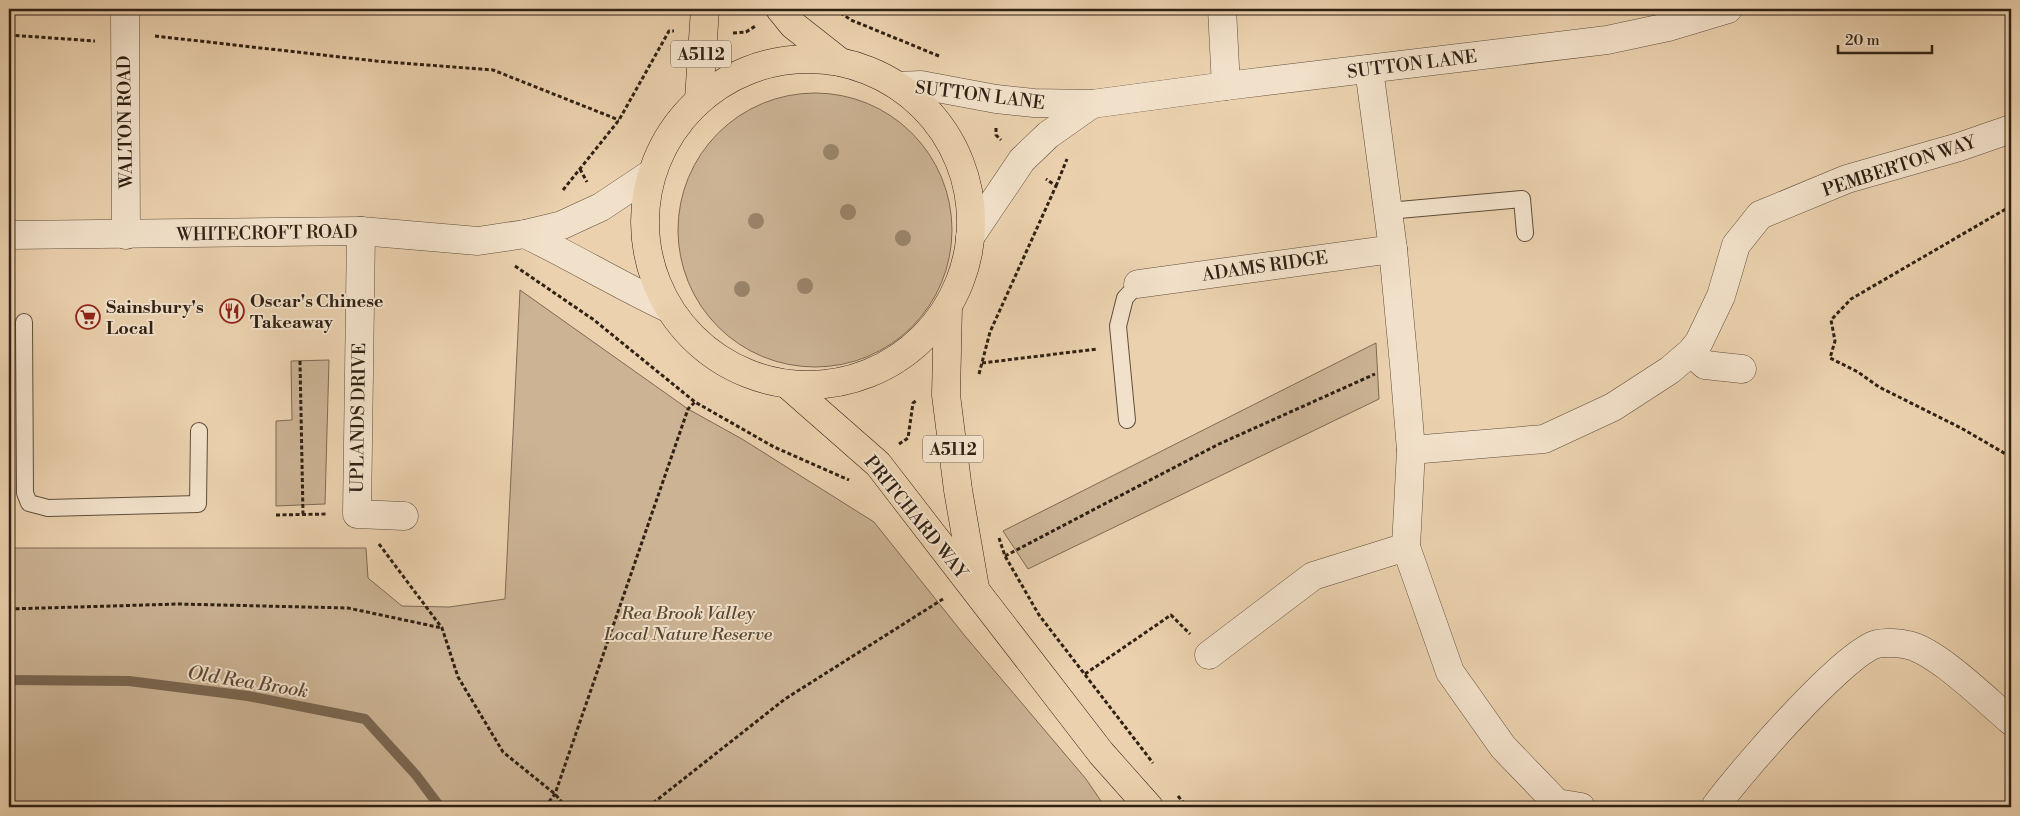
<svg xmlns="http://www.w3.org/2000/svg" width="2020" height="816" viewBox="0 0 2020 816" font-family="'Libre Bodoni',serif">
  <rect width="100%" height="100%" fill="#ebd1ae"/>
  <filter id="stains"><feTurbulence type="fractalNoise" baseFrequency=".004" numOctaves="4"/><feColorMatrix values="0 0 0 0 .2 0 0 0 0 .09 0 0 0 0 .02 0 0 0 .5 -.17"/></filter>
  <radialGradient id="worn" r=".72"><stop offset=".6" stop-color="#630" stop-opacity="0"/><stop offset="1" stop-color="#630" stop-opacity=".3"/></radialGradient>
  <g fill="#cbb394" stroke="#7e6a54">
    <circle cx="815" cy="230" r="137"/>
    <polygon points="520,290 688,409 742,439 874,522 965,636 1086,779 1105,807 9,807 9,548 366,548 368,578 402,606 449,607 505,599"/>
    <polygon points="1376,343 1379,399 1028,569 1003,531"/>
    <polygon points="329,360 325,504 276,506 276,421 292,420 291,361"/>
  </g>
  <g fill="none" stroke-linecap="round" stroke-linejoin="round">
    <polyline stroke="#7a6751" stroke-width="10" points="9,680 129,681 248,696 365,719 416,775 440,807"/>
    <g stroke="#5f4d3a" stroke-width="18">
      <g id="service">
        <polyline points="1388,211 1522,199 1525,233"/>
        <polyline points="24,322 25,493 29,503 48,508 198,504 199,431"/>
        <polyline points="1127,420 1118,326 1125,298 1138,284"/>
      </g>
    </g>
    <g stroke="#5f4d3a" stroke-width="29">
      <g id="minor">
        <polyline points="125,9 126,235"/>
        <polyline points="1222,9 1226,86"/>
        <polyline points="1369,69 1393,249 1404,365 1411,450 1406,547 1450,672 1503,747 1557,803 1581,807"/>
        <polyline points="898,86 921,85 996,99 1034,103 1092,104 1226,86 1607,40 1668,27 1728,9"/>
        <polyline points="361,231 357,514 404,516"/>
        <path d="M 525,234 C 573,257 619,285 668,308"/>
        <polyline points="9,235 361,231 478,241 525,234 562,225 601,207 652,173"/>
        <polyline points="970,237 1022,160 1048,135 1092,104"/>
        <polyline points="1138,284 1393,249"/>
        <polyline points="1691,352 1705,365 1742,369"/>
        <polyline points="1411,450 1544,439 1613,407 1670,370 1691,352 1699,342 1721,296 1736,245 1760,215 1847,179 1959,147 2011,129"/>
        <polyline points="1209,655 1313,576 1406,547"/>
        <path d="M 1715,807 C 1738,775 1844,652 1877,644 C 1885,642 1900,643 1908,645 C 1937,651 1987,701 2011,721"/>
      </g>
    </g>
    <g stroke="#302114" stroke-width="29">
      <g id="primary">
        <polyline points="780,9 793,25 840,62"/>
        <circle cx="808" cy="222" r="163"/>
        <polyline points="699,99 705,9"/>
        <polyline points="948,306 946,395 958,490 975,588"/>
        <polyline points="788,385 878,464 1101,753 1149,807"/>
      </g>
    </g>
    <g stroke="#302114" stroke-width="3" stroke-dasharray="4 2.5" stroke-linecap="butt">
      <polyline points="835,9 851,20 939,56"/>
      <polyline points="733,33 746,32 757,25"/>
      <polyline points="9,35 95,41"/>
      <polyline points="155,36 376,61 493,70 619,120"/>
      <polyline points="996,128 996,135 1001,140"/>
      <polyline points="580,169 587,182"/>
      <polyline points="1056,186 1067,159"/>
      <polyline points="563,190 619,120 669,31 674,31"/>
      <polyline points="2011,206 1851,299 1831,320 1835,341 1830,358 1858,372 1879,387 1961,428 2011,457"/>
      <polyline points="515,266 594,320 695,402 774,447 849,480"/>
      <polyline points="300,361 303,514"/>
      <polyline points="982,363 1097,349"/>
      <polyline points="979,374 990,332 1056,186 1046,179"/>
      <polyline points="899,444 908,438 913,403 917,400"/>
      <polyline points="276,515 328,514"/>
      <polyline points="999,538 1005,556 1039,615 1153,763"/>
      <polyline points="379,544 442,628 458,677 503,752 555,794 566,807"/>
      <polyline points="1005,556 1219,444 1375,374"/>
      <polyline points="9,609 179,604 348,608 442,628"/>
      <polyline points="1085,674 1171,615 1190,634"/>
      <polyline points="1178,796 1187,807"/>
      <polyline points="545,807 555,794 688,409 695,402"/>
      <polyline points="648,807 785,699 943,599"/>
    </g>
    <use href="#service" stroke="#f2e1ca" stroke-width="16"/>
    <use href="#minor" stroke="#f2e1ca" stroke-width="28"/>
    <use href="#primary" stroke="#ebd1ae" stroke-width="28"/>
  </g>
  <g fill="#9a856b">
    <circle cx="831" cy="152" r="8"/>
    <circle cx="848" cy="212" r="8"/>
    <circle cx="756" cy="221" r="8"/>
    <circle cx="903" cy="238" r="8"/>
    <circle cx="805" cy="286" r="8"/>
    <circle cx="742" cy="289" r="8"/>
  </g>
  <defs>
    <g id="restaurant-ring" transform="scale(1.25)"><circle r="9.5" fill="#f2e1ca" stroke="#8f2418" stroke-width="1.5"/><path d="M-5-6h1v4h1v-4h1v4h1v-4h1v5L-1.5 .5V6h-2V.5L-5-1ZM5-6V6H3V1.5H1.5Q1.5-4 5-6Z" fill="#8f2418"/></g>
    <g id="supermarket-ring" transform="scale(1.25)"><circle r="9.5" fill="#f2e1ca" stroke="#8f2418" stroke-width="1.5"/><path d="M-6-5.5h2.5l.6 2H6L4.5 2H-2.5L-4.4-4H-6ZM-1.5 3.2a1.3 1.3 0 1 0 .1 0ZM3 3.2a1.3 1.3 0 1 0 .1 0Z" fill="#8f2418"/></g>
  </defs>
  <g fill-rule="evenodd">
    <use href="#restaurant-ring" x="232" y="311"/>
    <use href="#supermarket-ring" x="88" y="317"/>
  </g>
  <g text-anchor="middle" stroke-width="4" stroke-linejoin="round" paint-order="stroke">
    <g fill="#f2e1ca" stroke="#6a5b4b" stroke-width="1">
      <rect x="671" y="40.5" width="60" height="27" rx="4"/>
      <rect x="923" y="435.5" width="60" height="27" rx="4"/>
    </g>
    <g font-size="16" font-weight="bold" fill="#302114">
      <text x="701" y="60">A5112</text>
      <text x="953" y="455">A5112</text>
    </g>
    <g font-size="18" fill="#302114" stroke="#f2e1ca">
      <text transform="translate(1412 64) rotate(-7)" y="6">SUTTON LANE</text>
      <text transform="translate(980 95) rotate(7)" y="6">SUTTON LANE</text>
      <text transform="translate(125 122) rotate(-91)" y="6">WALTON ROAD</text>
      <text transform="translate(1899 166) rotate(-18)" y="6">PEMBERTON WAY</text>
      <text transform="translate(267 233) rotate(-1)" y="6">WHITECROFT ROAD</text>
      <text transform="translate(1265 266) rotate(-8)" y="6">ADAMS RIDGE</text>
      <text transform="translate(358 418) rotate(-89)" y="6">UPLANDS DRIVE</text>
      <text transform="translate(916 517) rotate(51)" y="6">PRITCHARD WAY</text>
    </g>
    <g font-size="18" font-weight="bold" fill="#302114" stroke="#f2e1ca" text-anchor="start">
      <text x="250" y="307">Oscar's Chinese<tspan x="250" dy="21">Takeaway</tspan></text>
      <text x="106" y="313">Sainsbury's<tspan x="106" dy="21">Local</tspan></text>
    </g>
    <g font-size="18" font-style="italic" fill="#574634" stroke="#f2e1ca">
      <text x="688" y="619">Rea Brook Valley<tspan x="688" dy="21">Local Nature Reserve</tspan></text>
    </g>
    <g font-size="19" font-style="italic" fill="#5b4a38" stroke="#f2e1ca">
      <text transform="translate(248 681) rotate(9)" y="7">Old Rea Brook</text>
    </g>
  </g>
  <rect width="2020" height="816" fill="none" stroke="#ebd1ae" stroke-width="30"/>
  <rect x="10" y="10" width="2000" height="796" fill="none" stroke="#302114" stroke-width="2.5"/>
  <rect x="15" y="15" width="1990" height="786" fill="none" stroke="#302114"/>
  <path d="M1838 45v8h94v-8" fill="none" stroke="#302114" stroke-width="2.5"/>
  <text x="1845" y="45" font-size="15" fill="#302114" stroke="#f2e1ca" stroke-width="4" paint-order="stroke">20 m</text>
  <rect width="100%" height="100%" filter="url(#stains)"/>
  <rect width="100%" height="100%" fill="url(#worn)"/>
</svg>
